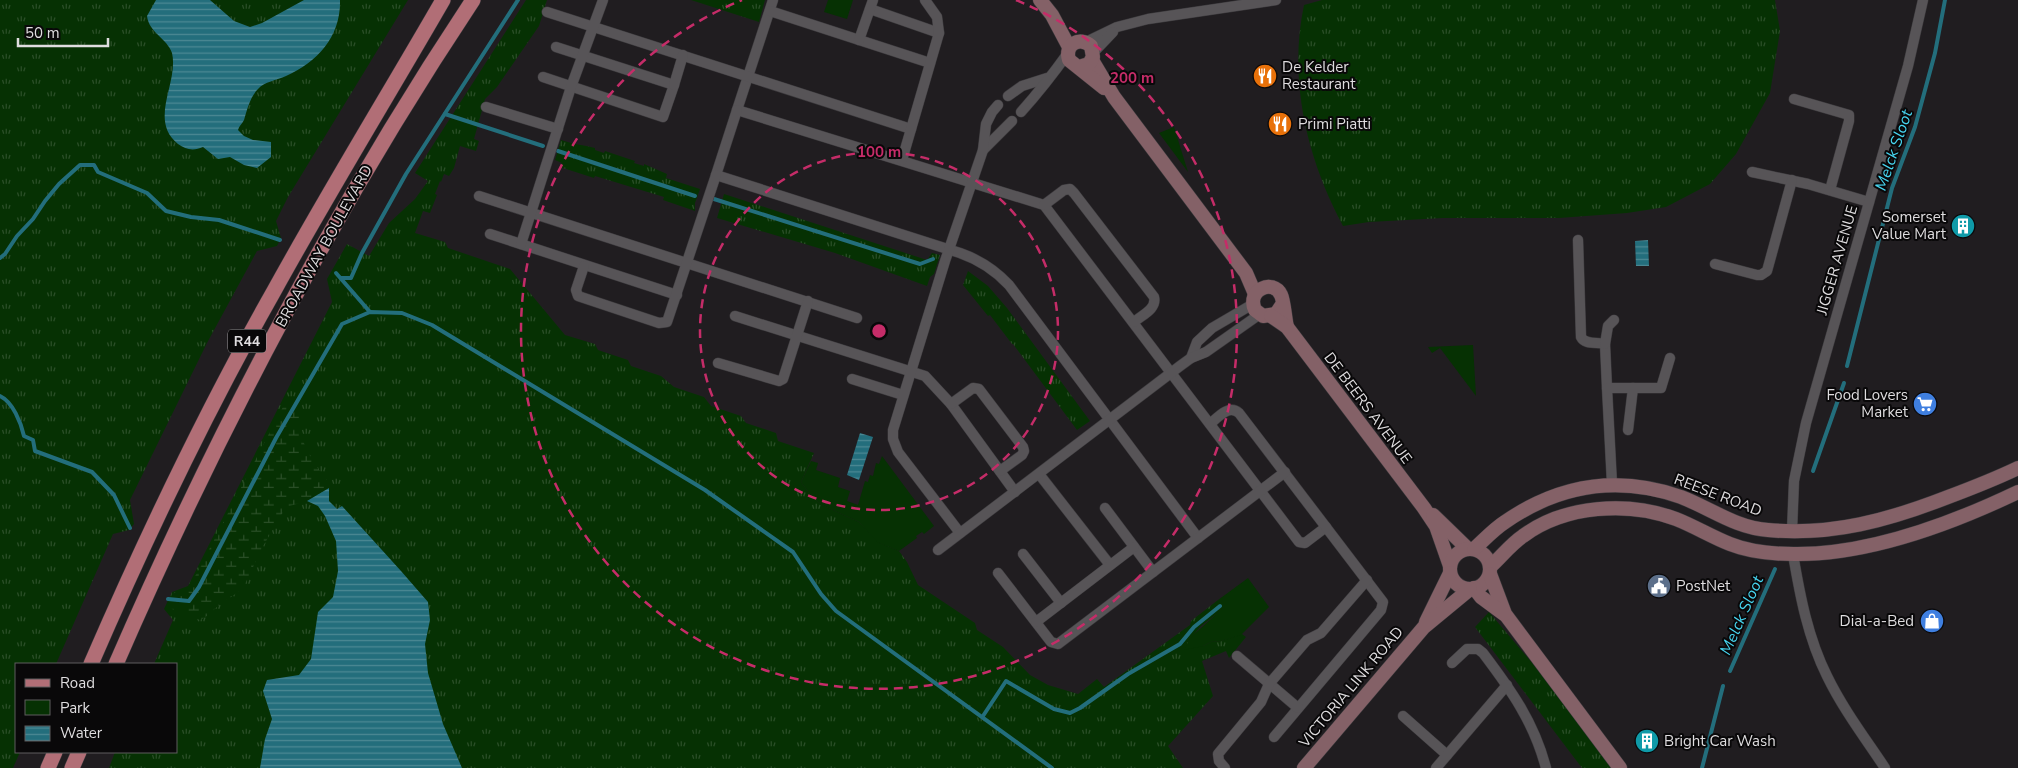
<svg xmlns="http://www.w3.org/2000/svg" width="2018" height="768" viewBox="0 0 2018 768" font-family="'Nunito Sans',sans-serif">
  <defs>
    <pattern id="grass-tufts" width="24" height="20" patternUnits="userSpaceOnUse" patternTransform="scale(1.25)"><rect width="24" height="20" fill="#063103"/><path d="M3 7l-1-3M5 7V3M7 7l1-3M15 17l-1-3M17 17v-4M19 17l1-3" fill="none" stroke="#2a4e27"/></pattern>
    <pattern id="wetland-marsh" width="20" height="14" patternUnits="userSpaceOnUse" patternTransform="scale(1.25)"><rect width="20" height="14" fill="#063103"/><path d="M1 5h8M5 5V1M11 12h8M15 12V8" fill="none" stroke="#2a4e27"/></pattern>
    <pattern id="water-rules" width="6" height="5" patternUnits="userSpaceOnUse" patternTransform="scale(1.25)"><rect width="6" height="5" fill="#236e7c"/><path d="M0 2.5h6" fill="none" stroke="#4d8994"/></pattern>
  </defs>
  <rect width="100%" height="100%" fill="#201d20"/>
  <g fill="url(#grass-tufts)">
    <polygon points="0,0 408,0 288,197 276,221 281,238 277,246 257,251 207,343 130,500 134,524 129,530 113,534 56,664 16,664 16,752 20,752 13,768 0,768"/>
    <polygon points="526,0 547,0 539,26 497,87 485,99 474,139 479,141 476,151 460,146 454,168 449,176 444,174 441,182 440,181 435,194 437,195 430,213 423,211 415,233 445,242 448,248 510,269 565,335 595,344 598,350 628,360 631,366 661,376 674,387 704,397 711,406 741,416 746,423 776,433 778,441 814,453 801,482 812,497 822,505 859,522 878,542 899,551 907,562 918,585 975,623 977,630 1003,647 1030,675 1048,685 1078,694 1097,679 1104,687 1190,625 1191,621 1218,600 1223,609 1201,626 1188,642 1196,646 1203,646 1213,641 1218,642 1242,634 1246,637 1229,658 1226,651 1202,661 1213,696 1168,746 1183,768 109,768 115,752 176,752 176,664 154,664 173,620 164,609 172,592 188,586 332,302 327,279 347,244 369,256 389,223 415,199 428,181 415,173"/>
    <polygon points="691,0 765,0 759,22"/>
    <path d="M 1322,0 L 1775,0 L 1780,31 L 1770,93 L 1736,154 L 1710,184 L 1666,207 L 1627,213 L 1559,218 L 1443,218 L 1369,222 L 1343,226 C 1307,159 1288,80 1304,5 Z"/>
    <path d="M 561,140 C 572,144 584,145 595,148 L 595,150 L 604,153 L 605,151 L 635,161 L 634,163 L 644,166 L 644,164 L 667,174 L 666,178 L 700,189 L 695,203 L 695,211 L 663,200 L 664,197 L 595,176 L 594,178 L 560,167 L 562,163 L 555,160 Z"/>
    <polygon points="724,194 927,260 932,253 940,255 934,274 930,277 927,286 835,253 717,218"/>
    <polygon points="968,271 988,286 1007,308 1090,421 1077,430 1013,344 1012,344 990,315 988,316 963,285"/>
    <polygon points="1489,612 1533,664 1612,768 1582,768 1475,627"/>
  </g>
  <path fill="url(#wetland-marsh)" d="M 285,403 L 292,403 L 300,412 C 300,418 299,424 300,429 C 303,447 316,468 329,482 L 329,488 L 307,501 L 286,507 L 262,548 L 244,586 C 237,595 228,598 219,605 C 212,611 209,616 200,620 L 172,609 L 169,602 L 172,594 L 189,587 L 198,571 Z"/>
  <g fill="#063103">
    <polygon points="828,0 853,0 847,19 824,12"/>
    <polygon points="1174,127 1188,172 1159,133"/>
    <polygon points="1473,345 1476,396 1440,348 1432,353 1428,347"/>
    <polygon points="882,456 934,526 924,534 922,532 916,536 917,538 899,551 877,542 859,522 822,505 812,497 801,482 811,461 818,463 816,470 840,478 838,487 850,491 847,501 858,505 865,481 868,482 870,475 873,476 876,463 879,464"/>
    <polygon points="1248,578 1269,607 1241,635 1218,642 1213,641 1203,646 1184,650 1190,638 1222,609 1218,600"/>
  </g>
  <g fill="url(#water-rules)">
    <path d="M 156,0 L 210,0 L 234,21 L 250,27 L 262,23 L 304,0 L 340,0 C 341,36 318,62 286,76 C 277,80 264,82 258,89 C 250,97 247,110 244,120 C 242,124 239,126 238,130 L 244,136 L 253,140 L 271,142 L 271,157 L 257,168 L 244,165 L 230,157 L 218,159 L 203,147 C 194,151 186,150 178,144 C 148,120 179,83 172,53 C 167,38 149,33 147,16 Z"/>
    <polygon points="1648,240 1649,266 1636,266 1635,241"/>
    <polygon points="860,433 873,437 859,480 847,475"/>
    <polygon points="329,488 329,501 337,509 342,506 401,571 428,602 430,620 425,644 428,673 443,724 462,768 260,768 265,739 272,719 263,691 267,680 299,675 311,659 318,612 333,597 338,571 336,541 325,516 318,506 307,501"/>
  </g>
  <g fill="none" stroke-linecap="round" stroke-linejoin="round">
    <g stroke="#236e7c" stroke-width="4">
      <polyline points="445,114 543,146"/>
      <polyline points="558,151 695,196"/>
      <polyline points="714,199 920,264 933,259"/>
      <polyline points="0,258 5,254 17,236 33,219 45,201 59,184 80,165 94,165 98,172 147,193 166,211 191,217 219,220 280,240"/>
      <polyline points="336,273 370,312"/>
      <polyline points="341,278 351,278 362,253 406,174 518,0"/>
      <polyline points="1847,366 1892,188 1915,127 1935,53 1945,0"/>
      <path d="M 0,396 C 13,402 21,423 24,436 L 33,440 L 35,451 L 92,472 L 114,495 L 130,528"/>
      <polyline points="1813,471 1844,383"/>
      <polyline points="168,599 189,601 199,587 276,438 342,324 370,312 402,313 432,325 705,490 793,552 821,594 836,611 1052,768"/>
      <polyline points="1730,671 1775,569"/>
      <polyline points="983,716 1006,681 1054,709 1070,713 1080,708 1128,674 1180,644 1194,627 1220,606"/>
      <polyline points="1702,768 1723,686"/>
    </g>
    <g stroke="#3c3a3d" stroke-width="11">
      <g id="street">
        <polyline points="773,0 737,110 1044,205 1299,542 1305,543 1326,527"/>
        <polyline points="870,9 939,33"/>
        <polyline points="770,11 930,63"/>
        <polyline points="547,12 911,129"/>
        <polyline points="859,40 873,0"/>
        <polyline points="1086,42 1117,27 1148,19 1276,0"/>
        <polyline points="1093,53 1113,32"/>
        <polyline points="543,77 663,117 674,85 556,47"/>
        <polyline points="674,85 683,55"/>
        <polyline points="1008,96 1022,86 1047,78"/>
        <polyline points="1794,99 1849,115 1849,121 1830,190"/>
        <polyline points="486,107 558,129"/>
        <path d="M 737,110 L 716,175 L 960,253 C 980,260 995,270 1009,285 L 1198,538"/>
        <path d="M 1021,112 C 1038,93 1053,74 1068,53"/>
        <polyline points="983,150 1012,121"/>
        <polyline points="902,160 939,33 937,17 925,0"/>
        <polyline points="1752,172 1808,184 1869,202"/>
        <polyline points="479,196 857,318"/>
        <path d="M 1044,205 L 1064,190 L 1070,189 L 1074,193 L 1154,297 C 1157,309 1142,315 1134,322"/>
        <polyline points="490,234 677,295"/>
        <path d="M 1578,240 L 1581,337 C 1585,345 1596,342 1605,344 L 1607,388"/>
        <polyline points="521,244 571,87 603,0"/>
        <polyline points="1715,264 1757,275 1761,275 1767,271 1792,180"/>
        <polyline points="584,266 576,290 578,296 659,323 667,322 716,175"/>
        <polyline points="735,316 925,376 951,404 1015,492"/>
        <polyline points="1605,344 1608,326 1614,320"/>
        <polyline points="1191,358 1197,342 1212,328 1253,304"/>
        <polyline points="718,363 779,381 783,379 808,301"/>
        <polyline points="852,379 903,395"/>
        <polyline points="951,404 973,388 979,389 1023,447 1024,451 1022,455 1000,471"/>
        <path d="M 1210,424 C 1218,417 1229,404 1239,413 L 1383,602 L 1381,610 L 1274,737"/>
        <polyline points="1628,430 1633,388"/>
        <polyline points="1039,474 1110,565"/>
        <polyline points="1612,484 1607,388 1661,388 1670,358"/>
        <polyline points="1105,508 1153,572"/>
        <polyline points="1792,531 1794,481 1806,423 1908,66 1923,0"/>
        <polyline points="960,533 898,452 893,439 893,430 945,261 983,150 986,124 992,112 998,105"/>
        <polyline points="938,550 1180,366 1191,358 1206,352 1260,314"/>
        <polyline points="1023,554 1061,603"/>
        <path d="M 1793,554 C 1800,596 1808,638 1827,676 C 1843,709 1865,738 1885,768"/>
        <polyline points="998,573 1051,642 1058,644 1285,472"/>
        <polyline points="1036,622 1134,547"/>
        <polyline points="1237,656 1298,708"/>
        <path d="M 1452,663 L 1467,649 L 1478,649 L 1483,653 C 1511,690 1534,722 1546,768"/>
        <polyline points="1403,716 1447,755"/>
        <polyline points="1225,768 1219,761 1218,754 1261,702 1269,684 1307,640 1321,633 1367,580"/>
        <polyline points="1436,768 1507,685"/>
      </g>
    </g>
    <g stroke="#3c3a3d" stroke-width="15">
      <g id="secondary">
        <polyline points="1040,0 1052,15 1069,47"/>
        <polyline points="1092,60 1114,97 1246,273 1255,294"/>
        <path d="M 1079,67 L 1089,64 L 1093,57 L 1091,46 C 1080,36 1064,44 1069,60 L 1104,88"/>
        <path d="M 1282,305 L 1276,314 L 1263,316 L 1255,310 C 1246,290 1273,278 1281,295 C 1284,301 1285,319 1287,327"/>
        <polyline points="1271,316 1287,327 1424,508 1436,526 1450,566"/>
        <polyline points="1433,515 1467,548"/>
        <circle cx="1470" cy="569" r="20"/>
        <path d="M 1474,549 C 1484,540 1494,529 1505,522 C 1560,484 1618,475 1681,497 C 1710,508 1736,528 1768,530 C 1832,536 1889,520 1948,497 C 1972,488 1995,479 2018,468"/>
        <path d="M 1490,567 C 1501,557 1511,544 1523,536 C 1565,505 1628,501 1676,519 C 1694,526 1712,537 1730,544 C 1750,552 1773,554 1794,554 C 1868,555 1951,524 2018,492"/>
        <polyline points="1490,574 1505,614 1620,768"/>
        <polyline points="1474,588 1481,597 1504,614"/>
        <polyline points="1426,622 1450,573"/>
        <polyline points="1304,768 1424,627 1470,589"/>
      </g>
    </g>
    <g stroke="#3c3a3d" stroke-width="16">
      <g id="primary">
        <path d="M 91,664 C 146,537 206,411 274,291 C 328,193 387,97 443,0"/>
        <path d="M 116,664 C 216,434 334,209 473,0"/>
        <polyline points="48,768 55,752"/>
        <polyline points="72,768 79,752"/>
      </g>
    </g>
    <use href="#street" stroke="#575457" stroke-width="10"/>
    <use href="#secondary" stroke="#846167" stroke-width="14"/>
    <use href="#primary" stroke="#b16e76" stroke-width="15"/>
  </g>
  <g fill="none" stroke="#c52c68" stroke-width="2.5" stroke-dasharray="9 6">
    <circle cx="879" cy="331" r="179"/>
    <path d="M1016 0A358 358 0 1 1 742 0"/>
  </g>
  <defs>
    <g id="restaurant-disc" transform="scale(1.25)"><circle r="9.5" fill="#e8710a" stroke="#090809"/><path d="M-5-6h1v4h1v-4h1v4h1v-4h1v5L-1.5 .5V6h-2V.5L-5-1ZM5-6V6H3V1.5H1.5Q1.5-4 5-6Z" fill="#fff"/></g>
    <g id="building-disc" transform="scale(1.25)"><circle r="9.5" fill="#0f9aa8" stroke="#090809"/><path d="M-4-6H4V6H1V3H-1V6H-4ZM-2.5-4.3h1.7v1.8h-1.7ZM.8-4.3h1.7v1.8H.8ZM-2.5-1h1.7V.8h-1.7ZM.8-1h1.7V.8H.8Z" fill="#fff"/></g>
    <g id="supermarket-disc" transform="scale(1.25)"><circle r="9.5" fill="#3f7fe0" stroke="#090809"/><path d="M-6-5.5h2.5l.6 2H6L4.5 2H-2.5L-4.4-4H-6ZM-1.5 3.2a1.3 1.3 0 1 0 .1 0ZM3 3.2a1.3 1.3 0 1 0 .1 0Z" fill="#fff"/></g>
    <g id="civic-disc" transform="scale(1.25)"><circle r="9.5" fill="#5c6f8a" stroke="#090809"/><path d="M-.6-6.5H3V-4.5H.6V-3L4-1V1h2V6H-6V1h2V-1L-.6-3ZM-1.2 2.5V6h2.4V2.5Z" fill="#fff"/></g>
    <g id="shop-disc" transform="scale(1.25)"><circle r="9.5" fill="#3f7fe0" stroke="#090809"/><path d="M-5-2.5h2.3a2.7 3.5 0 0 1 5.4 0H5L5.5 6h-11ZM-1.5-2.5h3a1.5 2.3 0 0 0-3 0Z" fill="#fff"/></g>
  </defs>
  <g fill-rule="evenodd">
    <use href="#restaurant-disc" x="1265" y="76"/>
    <use href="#restaurant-disc" x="1280" y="124"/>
    <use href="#building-disc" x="1963" y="226"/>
    <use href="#supermarket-disc" x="1925" y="404"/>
    <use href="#civic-disc" x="1659" y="586"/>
    <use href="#shop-disc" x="1932" y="621"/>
    <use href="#building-disc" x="1647" y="741"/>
  </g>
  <g text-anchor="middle" stroke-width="4" stroke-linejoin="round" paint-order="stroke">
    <rect fill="#090809" stroke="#9f9d9f" stroke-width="1" x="228" y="329.5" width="38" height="23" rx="4"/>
    <g font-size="14" font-weight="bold" fill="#dfdddf">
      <text x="247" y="346">R44</text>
    </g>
    <g font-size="15" fill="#dfdddf" stroke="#090809" text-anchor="start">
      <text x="1282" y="72">De Kelder<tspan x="1282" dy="17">Restaurant</tspan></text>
      <text x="1298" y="129">Primi Piatti</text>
      <text x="1946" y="222" text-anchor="end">Somerset<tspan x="1946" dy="17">Value Mart</tspan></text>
      <text x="1908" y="400" text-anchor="end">Food Lovers<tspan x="1908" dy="17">Market</tspan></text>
      <text x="1676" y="591">PostNet</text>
      <text x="1914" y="626" text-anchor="end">Dial-a-Bed</text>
      <text x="1664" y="746">Bright Car Wash</text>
    </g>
    <g font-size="15" fill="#dfdddf" stroke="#090809">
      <text transform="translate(324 246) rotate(-61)" y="5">BROADWAY BOULEVARD</text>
      <text transform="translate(1837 260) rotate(-74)" y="5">JIGGER AVENUE</text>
      <text transform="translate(1368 408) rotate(53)" y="5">DE BEERS AVENUE</text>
      <text transform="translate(1718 495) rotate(21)" y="5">REESE ROAD</text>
      <text transform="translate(1351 687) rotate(-50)" y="5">VICTORIA LINK ROAD</text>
    </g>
    <g font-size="16" font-style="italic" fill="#47d5f0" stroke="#090809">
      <text transform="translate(1893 150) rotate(-71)" y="6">Melck Sloot</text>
      <text transform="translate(1741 615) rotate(-66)" y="6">Melck Sloot</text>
    </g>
  </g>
  <circle cx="879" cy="331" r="8" fill="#c52c68" stroke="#090809" stroke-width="2.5"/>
  <g font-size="15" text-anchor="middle" font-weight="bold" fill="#c52c68" stroke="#090809" stroke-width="4" stroke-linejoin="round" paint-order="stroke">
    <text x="1132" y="83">200 m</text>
    <text x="879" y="157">100 m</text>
  </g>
  <rect x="15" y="663" width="162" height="90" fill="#090809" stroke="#5f5d5f"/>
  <rect x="25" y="679" width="25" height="8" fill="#b16e76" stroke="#5f5d5f"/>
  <text x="60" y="688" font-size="15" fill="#dfdddf">Road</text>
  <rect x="25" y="700" width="25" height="15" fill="#063103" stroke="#5f5d5f"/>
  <text x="60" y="713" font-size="15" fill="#dfdddf">Park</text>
  <rect x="25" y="726" width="25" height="15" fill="url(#water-rules)" stroke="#5f5d5f"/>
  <text x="60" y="738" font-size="15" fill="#dfdddf">Water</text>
  <path d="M18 38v8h90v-8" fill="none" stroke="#dfdddf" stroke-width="2.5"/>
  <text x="25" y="38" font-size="15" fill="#dfdddf" stroke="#090809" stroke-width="4" paint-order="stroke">50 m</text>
</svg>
